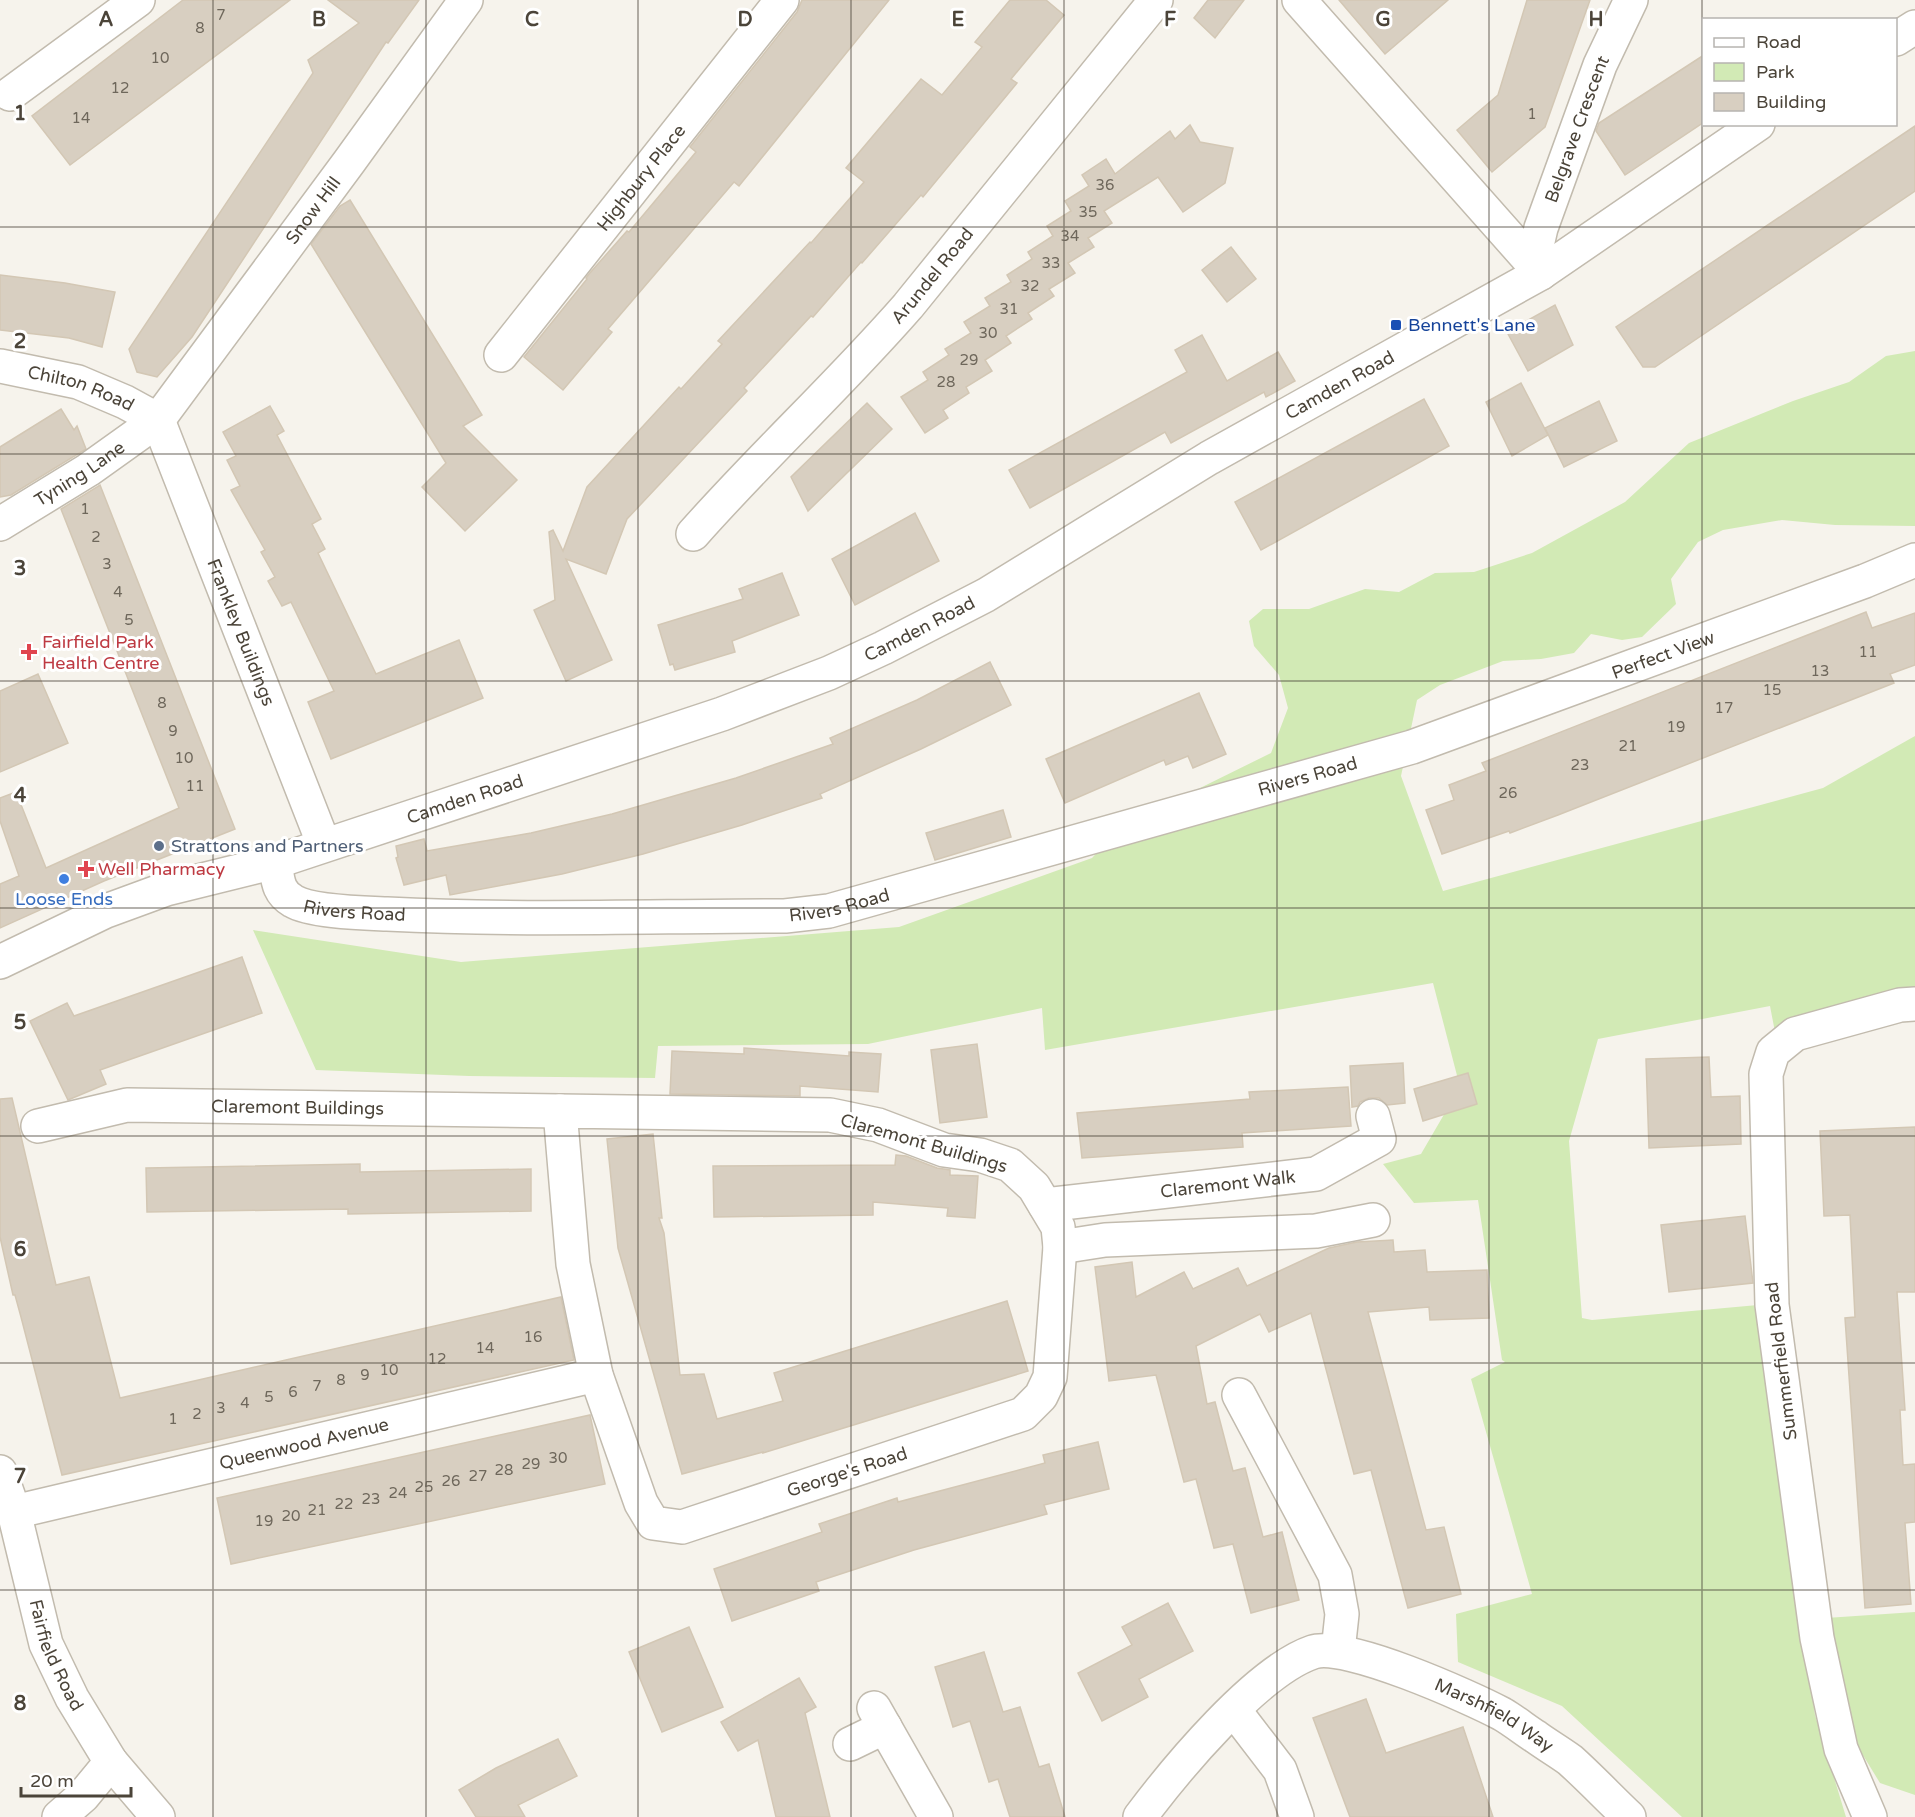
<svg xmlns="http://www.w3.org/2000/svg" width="1915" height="1817" viewBox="0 0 1915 1817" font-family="'Varela Round',sans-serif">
  <rect width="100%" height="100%" fill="#f6f3ec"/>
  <g fill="#d2eab5">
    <polygon points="1915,351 1915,526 1835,525 1782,520 1723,530 1698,542 1671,579 1676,604 1642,637 1622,640 1591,634 1574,653 1541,659 1503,661 1440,685 1417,700 1401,776 1443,891 1823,788 1915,736 1915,987 1899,988 1775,1032 1770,1006 1598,1039 1569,1141 1582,1318 1592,1320 1758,1305 1815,1715 1846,1817 1682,1817 1562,1706 1458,1662 1456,1614 1532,1594 1471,1379 1505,1362 1502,1360 1478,1200 1414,1203 1383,1164 1421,1154 1460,1087 1433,983 1045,1050 1042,1008 868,1044 658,1046 655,1078 469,1076 316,1070 253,930 461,962 899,927 1092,858 1121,827 1271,753 1288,708 1279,675 1254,646 1249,621 1263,609 1309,609 1365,589 1399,592 1435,573 1474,572 1532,553 1625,502 1689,443 1793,401 1849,382 1886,356"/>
    <polygon points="1915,1612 1915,1795 1880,1783 1850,1734 1826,1618"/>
  </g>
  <g fill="#d8cfc1" stroke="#d3c7b4" stroke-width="1.5">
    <polygon points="183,0 290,0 70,165 32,116"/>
    <polygon points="328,0 419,0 388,43 386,42 192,337 157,377 137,372 129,349 313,73 308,60 359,23"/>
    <polygon points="802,0 889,0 739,186 734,182 608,329 612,332 563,390 524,357 587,279 586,278 589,274 627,231 629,232 696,152 690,147 797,12"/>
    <polygon points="1010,0 1046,0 1064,15 1011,79 1017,83 923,197 921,195 862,263 861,262 813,317 811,316 744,388 747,391 627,519 606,574 566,559 612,660 566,681 534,610 555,600 549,532 553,530 563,551 587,487 679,387 681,389 722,344 718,341 810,242 811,243 864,182 846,168 921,79 942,95 982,47 975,42"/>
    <polygon points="1208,0 1244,0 1215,38 1194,18"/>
    <polygon points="1339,0 1448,0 1385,54"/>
    <polygon points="1527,0 1590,0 1545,127 1492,172 1457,130 1498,95"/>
    <polygon points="1704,55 1704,122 1625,175 1596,131 1599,123"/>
    <polygon points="1190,125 1200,142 1233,148 1225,183 1183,212 1158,177 1104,211 1112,223 1088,238 1094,247 1068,263 1075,273 1049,289 1054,296 1028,313 1032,319 1006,336 1011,343 985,360 992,371 966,387 969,393 943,410 948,418 925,433 901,397 928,380 923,372 949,355 945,349 971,333 964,322 990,306 985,298 1011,282 1007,275 1032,259 1028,252 1053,236 1047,226 1071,211 1065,201 1089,186 1082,175 1106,159 1115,174 1170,131 1175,139"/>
    <polygon points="1915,126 1915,191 1655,367 1643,367 1616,327"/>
    <polygon points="350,200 482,415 463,426 517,480 465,531 422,487 446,463 311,244 340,206"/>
    <polygon points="1231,247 1256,279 1227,302 1202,270"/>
    <polygon points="0,275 65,283 115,292 102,347 69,338 0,330"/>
    <polygon points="1555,305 1573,345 1528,371 1507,332"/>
    <polygon points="1202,335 1227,381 1278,352 1295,381 1266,397 1264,392 1171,443 1165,432 1030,508 1009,470 1187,372 1175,350"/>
    <polygon points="1521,383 1548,435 1512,456 1486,402"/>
    <polygon points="1424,399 1449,446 1261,550 1235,502"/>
    <polygon points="1599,401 1617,441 1564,467 1545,428"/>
    <polygon points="867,403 892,429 808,511 791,477"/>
    <polygon points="270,406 284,431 277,435 321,519 312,524 325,549 318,553 376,674 459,640 483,698 331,759 308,702 334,691 291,602 282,606 268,581 275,577 261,552 265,550 231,490 240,486 227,460 236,456 223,432"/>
    <polygon points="61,409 74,430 77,426 86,449 11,495 0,497 0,447"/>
    <polygon points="100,485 235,829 104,881 0,928 0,884 19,876 0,821 0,798 16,792 46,868 179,808 61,509"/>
    <polygon points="915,513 939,561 855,605 832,559"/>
    <polygon points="782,573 799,615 732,641 735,652 675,670 673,664 670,665 658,625 743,599 739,589"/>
    <polygon points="1866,612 1872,628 1915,613 1915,665 1890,674 1894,683 1558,815 1510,833 1509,831 1442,854 1426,810 1454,800 1449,785 1486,771 1482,763"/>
    <polygon points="990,662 1011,705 921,749 820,794 822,798 742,825 643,854 562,874 450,895 446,875 404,885 396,858 398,857 396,846 424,839 427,851 531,833 612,814 736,778 833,744 830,738 917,700"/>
    <polygon points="38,674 68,743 0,772 0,691"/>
    <polygon points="1199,693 1226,754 1193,768 1188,756 1166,765 1164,760 1065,803 1046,759"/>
    <polygon points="1003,810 1011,837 935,860 926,833"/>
    <polygon points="242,957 262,1013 100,1070 106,1084 68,1100 30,1021 67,1003 74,1016"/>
    <polygon points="977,1044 987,1117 940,1123 931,1050"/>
    <polygon points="744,1048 849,1056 849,1052 881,1054 878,1092 800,1086 800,1096 670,1094 672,1051 744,1054"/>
    <polygon points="1709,1057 1711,1097 1740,1096 1741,1144 1649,1148 1646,1059"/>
    <polygon points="1403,1063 1405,1103 1387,1105 1379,1098 1369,1098 1360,1102 1358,1106 1352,1107 1350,1066"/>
    <polygon points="1468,1073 1477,1104 1423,1121 1414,1089"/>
    <polygon points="1348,1087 1351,1126 1242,1133 1243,1147 1082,1158 1077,1113 1250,1099 1249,1092"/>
    <polygon points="12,1098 56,1285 89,1277 120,1398 561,1297 574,1360 62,1475 21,1317 15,1295 13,1295 0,1237 0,1099"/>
    <polygon points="1915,1127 1915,1292 1897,1292 1905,1410 1900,1410 1903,1465 1915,1464 1915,1522 1905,1523 1911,1604 1865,1608 1845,1318 1855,1317 1850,1215 1824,1216 1820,1131"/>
    <polygon points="653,1134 662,1218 659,1218 664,1233 680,1375 704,1374 717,1419 783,1401 774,1373 1007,1301 1028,1371 763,1453 763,1452 682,1474 618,1248 607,1139"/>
    <polygon points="896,1155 906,1156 937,1168 950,1170 950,1175 978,1176 975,1218 947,1216 948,1208 873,1202 873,1215 714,1217 713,1166 895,1165"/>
    <polygon points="360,1164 360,1172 531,1169 531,1211 348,1214 348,1209 147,1212 146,1168"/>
    <polygon points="1745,1216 1753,1283 1669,1292 1661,1225"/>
    <polygon points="1393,1240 1394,1252 1425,1250 1427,1272 1487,1270 1489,1318 1430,1320 1429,1307 1368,1312 1426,1530 1444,1527 1461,1594 1408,1608 1371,1470 1354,1474 1311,1313 1269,1332 1260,1314 1196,1346 1207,1404 1215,1402 1233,1471 1245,1468 1263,1537 1282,1532 1299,1600 1251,1613 1233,1544 1214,1548 1196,1479 1184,1482 1156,1375 1109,1381 1095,1267 1132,1262 1136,1297 1184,1272 1193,1289 1238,1268 1247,1286 1329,1248 1357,1242"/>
    <polygon points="590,1415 605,1484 231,1564 217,1498"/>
    <polygon points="1098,1442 1109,1489 1044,1505 1047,1514 914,1550 816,1582 819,1591 732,1621 714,1569 822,1532 819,1524 897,1498 898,1502 1045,1463 1043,1455"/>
    <polygon points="1168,1603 1193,1651 1139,1679 1148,1697 1102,1721 1078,1673 1132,1645 1122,1627"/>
    <polygon points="689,1627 723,1707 662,1732 629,1652"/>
    <polygon points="984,1652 1003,1712 1020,1707 1039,1767 1049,1764 1065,1817 1010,1817 998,1779 989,1782 970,1721 953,1727 935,1667"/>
    <polygon points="799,1678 816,1707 805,1713 830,1817 776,1817 758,1740 738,1751 721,1722"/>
    <polygon points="1366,1699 1386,1753 1463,1727 1493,1817 1350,1817 1313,1718"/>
    <polygon points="558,1739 577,1776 518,1805 525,1817 476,1817 459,1790 496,1768"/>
  </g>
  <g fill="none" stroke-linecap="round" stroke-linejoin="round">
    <g stroke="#c2bbae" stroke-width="36">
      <g id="minor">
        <polyline points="1299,0 1541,273"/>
        <polyline points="1896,39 1915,27"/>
        <polyline points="10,94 138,0"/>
        <path id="s1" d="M 1533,263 L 1541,228 L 1600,65 L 1631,0"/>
        <path id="s2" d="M 501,355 L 782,0"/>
        <path id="s3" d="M 0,366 L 78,382 L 125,402 L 158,420"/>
        <path id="s4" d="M 158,420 L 324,845"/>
        <path id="s5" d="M 0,524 L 88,470 L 158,420 L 349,162 L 466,0"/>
        <path id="s6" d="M 693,534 C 762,456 839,385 908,306 L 1156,0"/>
        <path id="s7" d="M 275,862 C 278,879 277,892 293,901 C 311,912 365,913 387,914 C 519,921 653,916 785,916 L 829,911 L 1412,747 L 1865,581 L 1915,560"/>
        <path id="s8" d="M 0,962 L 106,911 L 166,889 L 275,862 L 722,714 L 829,673 L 883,648 L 986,595 L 1209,458 L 1541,273 L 1758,124"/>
        <polygon points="560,1111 830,1115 878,1125 944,1150 980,1155 1010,1165 1034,1187 1058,1227 1060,1247 1050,1377 1041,1396 1023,1414 682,1527 653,1523 641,1503 596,1375 573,1264"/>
        <path id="s9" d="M 38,1126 L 127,1105 L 560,1111"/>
        <path id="s10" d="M 1045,1205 L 1316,1174 L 1379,1139 L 1373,1116"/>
        <polyline points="1060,1247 1105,1240 1316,1231 1373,1220"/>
        <polyline points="1239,1395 1335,1575 1342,1614 1338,1651"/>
        <path id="s11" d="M 0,1472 L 14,1512 L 46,1644 L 72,1698 L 111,1762 L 158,1817"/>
        <path id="s12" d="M 14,1512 L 596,1375"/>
        <polyline points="874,1708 936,1817"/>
        <polyline points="1234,1710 1280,1770 1297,1817"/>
        <polyline points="850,1744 885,1727"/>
        <polyline points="59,1817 83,1796 111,1762"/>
        <path id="s13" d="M 1140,1817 C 1176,1769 1257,1671 1313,1652 C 1345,1641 1470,1697 1502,1714 C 1514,1721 1525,1730 1536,1737 C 1547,1745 1559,1752 1570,1760 C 1590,1778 1609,1798 1629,1817"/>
        <polyline points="1870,1817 1841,1749 1817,1638 1772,1305 1766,1074 1773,1052 1795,1034 1900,1005 1915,1004"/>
      </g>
    </g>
    <use href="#minor" stroke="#fff" stroke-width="33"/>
  </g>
  <path fill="none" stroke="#4b4439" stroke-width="1.5" stroke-opacity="0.55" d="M 213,0 L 213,1817M 426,0 L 426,1817M 638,0 L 638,1817M 851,0 L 851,1817M 1064,0 L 1064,1817M 1277,0 L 1277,1817M 1489,0 L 1489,1817M 1702,0 L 1702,1817M 0,227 L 1915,227M 0,454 L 1915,454M 0,681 L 1915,681M 0,908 L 1915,908M 0,1136 L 1915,1136M 0,1363 L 1915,1363M 0,1590 L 1915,1590"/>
  <rect fill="#1a4fb4" stroke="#fff" stroke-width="2" x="1390" y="319" width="12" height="12" rx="3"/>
  <g fill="#e0444e" stroke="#fff" stroke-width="2">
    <path d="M26 643h6v6h6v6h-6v6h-6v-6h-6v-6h6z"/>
    <path d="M83 860h6v6h6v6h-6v6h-6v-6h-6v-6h6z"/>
  </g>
  <circle fill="#5c6f8a" stroke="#fff" stroke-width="2" cx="159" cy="846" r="6"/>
  <circle fill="#3f7fe0" stroke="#fff" stroke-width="2" cx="64" cy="879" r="6"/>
  <g text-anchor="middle" stroke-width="6" stroke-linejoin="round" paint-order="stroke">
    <g font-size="15" fill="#6e675b">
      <text x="221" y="20">7</text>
      <text x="200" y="33">8</text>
      <text x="160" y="63">10</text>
      <text x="120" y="93">12</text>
      <text x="1532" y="119">1</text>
      <text x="81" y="123">14</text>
      <text x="1105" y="190">36</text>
      <text x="1088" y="217">35</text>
      <text x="1070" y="241">34</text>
      <text x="1051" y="268">33</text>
      <text x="1030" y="291">32</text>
      <text x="1009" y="314">31</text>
      <text x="988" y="338">30</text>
      <text x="969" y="365">29</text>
      <text x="946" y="387">28</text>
      <text x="85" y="514">1</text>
      <text x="96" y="542">2</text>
      <text x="107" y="569">3</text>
      <text x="118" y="597">4</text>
      <text x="129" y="625">5</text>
      <text x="1868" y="657">11</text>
      <text x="1820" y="676">13</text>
      <text x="1772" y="695">15</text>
      <text x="162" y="708">8</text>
      <text x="1724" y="713">17</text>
      <text x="1676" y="732">19</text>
      <text x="173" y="736">9</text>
      <text x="1628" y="751">21</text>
      <text x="184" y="763">10</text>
      <text x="1580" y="770">23</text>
      <text x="195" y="791">11</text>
      <text x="1508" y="798">26</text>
      <text x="533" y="1342">16</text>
      <text x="485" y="1353">14</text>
      <text x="437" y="1364">12</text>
      <text x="389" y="1375">10</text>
      <text x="365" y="1380">9</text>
      <text x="341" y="1385">8</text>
      <text x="317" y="1391">7</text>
      <text x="293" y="1397">6</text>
      <text x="269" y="1402">5</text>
      <text x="245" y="1408">4</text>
      <text x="221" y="1413">3</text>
      <text x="197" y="1419">2</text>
      <text x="173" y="1424">1</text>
      <text x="558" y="1463">30</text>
      <text x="531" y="1469">29</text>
      <text x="504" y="1475">28</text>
      <text x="478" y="1481">27</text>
      <text x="451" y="1486">26</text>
      <text x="424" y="1492">25</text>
      <text x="398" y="1498">24</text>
      <text x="371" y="1504">23</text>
      <text x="344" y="1509">22</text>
      <text x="317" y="1515">21</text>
      <text x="291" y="1521">20</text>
      <text x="264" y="1526">19</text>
    </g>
    <g font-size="18" fill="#4b4439" stroke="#fff">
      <text dy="6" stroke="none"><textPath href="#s1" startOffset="141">Belgrave Crescent</textPath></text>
      <text dy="6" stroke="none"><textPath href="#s2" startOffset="226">Highbury Place</textPath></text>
      <text dy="6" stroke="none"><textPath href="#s5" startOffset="450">Snow Hill</textPath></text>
      <text dy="6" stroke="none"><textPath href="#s6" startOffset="352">Arundel Road</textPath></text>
      <text dy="6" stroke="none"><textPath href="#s8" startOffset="1466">Camden Road</textPath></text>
      <text dy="6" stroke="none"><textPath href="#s3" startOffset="84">Chilton Road</textPath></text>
      <text dy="6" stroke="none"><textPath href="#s5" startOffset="94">Tyning Lane</textPath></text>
      <text dy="6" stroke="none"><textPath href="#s8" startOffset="980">Camden Road</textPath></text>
      <text dy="6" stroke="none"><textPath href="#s4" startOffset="228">Frankley Buildings</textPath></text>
      <text dy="6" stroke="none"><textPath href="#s7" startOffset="1456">Perfect View</textPath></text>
      <text dy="6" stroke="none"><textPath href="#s7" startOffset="1080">Rivers Road</textPath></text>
      <text dy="6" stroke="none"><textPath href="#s8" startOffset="494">Camden Road</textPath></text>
      <text dy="6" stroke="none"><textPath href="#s7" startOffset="594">Rivers Road</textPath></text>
      <text dy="6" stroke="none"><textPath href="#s7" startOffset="108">Rivers Road</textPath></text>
      <text dy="6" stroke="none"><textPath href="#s9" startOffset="262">Claremont Buildings</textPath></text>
      <text transform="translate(924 1143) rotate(16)" y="6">Claremont Buildings</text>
      <text dy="6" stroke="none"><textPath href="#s10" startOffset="184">Claremont Walk</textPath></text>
      <text transform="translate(1781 1361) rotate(-97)" y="6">Summerfield Road</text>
      <text dy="6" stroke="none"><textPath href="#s12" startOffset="298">Queenwood Avenue</textPath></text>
      <text transform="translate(847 1472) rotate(-18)" y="6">George's Road</text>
      <text dy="6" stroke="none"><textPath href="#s11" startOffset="192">Fairfield Road</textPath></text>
      <text dy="6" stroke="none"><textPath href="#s13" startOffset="436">Marshfield Way</textPath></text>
    </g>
    <g font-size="18" fill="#164399" stroke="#fff" text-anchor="start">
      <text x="1408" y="331">Bennett's Lane</text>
    </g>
    <g font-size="18" fill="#be3a42" stroke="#fff" text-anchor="start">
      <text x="42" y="648">Fairfield Park<tspan x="42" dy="21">Health Centre</tspan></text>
      <text x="98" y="875">Well Pharmacy</text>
    </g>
    <g font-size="18" fill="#4e5e75" stroke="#fff" text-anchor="start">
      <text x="171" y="852">Strattons and Partners</text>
    </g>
    <g font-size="18" fill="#366cbe" stroke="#fff">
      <text x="64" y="905">Loose Ends</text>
    </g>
  </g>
  <g font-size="20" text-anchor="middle" font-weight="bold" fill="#4b4439" stroke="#fff" stroke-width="6" stroke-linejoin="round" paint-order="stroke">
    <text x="106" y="26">A</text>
    <text x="319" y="26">B</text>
    <text x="532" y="26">C</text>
    <text x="745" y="26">D</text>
    <text x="958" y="26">E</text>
    <text x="1170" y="26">F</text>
    <text x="1383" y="26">G</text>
    <text x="1596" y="26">H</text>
    <text x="20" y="120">1</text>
    <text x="20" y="348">2</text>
    <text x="20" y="575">3</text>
    <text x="20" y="802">4</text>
    <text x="20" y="1029">5</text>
    <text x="20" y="1256">6</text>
    <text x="20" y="1483">7</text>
    <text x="20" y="1710">8</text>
  </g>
  <rect x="1702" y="18" width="195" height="108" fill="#ffffff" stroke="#b7b4b0" stroke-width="1.5"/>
  <rect x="1714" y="38" width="30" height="9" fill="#ffffff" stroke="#b7b4b0" stroke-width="1.5"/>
  <text x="1756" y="48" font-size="18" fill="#4b4439">Road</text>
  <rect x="1714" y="63" width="30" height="18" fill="#d2eab5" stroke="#b7b4b0" stroke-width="1.5"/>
  <text x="1756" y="78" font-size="18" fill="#4b4439">Park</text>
  <rect x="1714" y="93" width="30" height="18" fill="#d8cfc1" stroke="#b7b4b0" stroke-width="1.5"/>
  <text x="1756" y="108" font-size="18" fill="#4b4439">Building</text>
  <path d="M21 1787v9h110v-9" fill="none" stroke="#4b4439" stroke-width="3"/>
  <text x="30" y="1787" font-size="18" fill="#4b4439" stroke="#ffffff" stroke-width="4.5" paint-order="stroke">20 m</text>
</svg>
